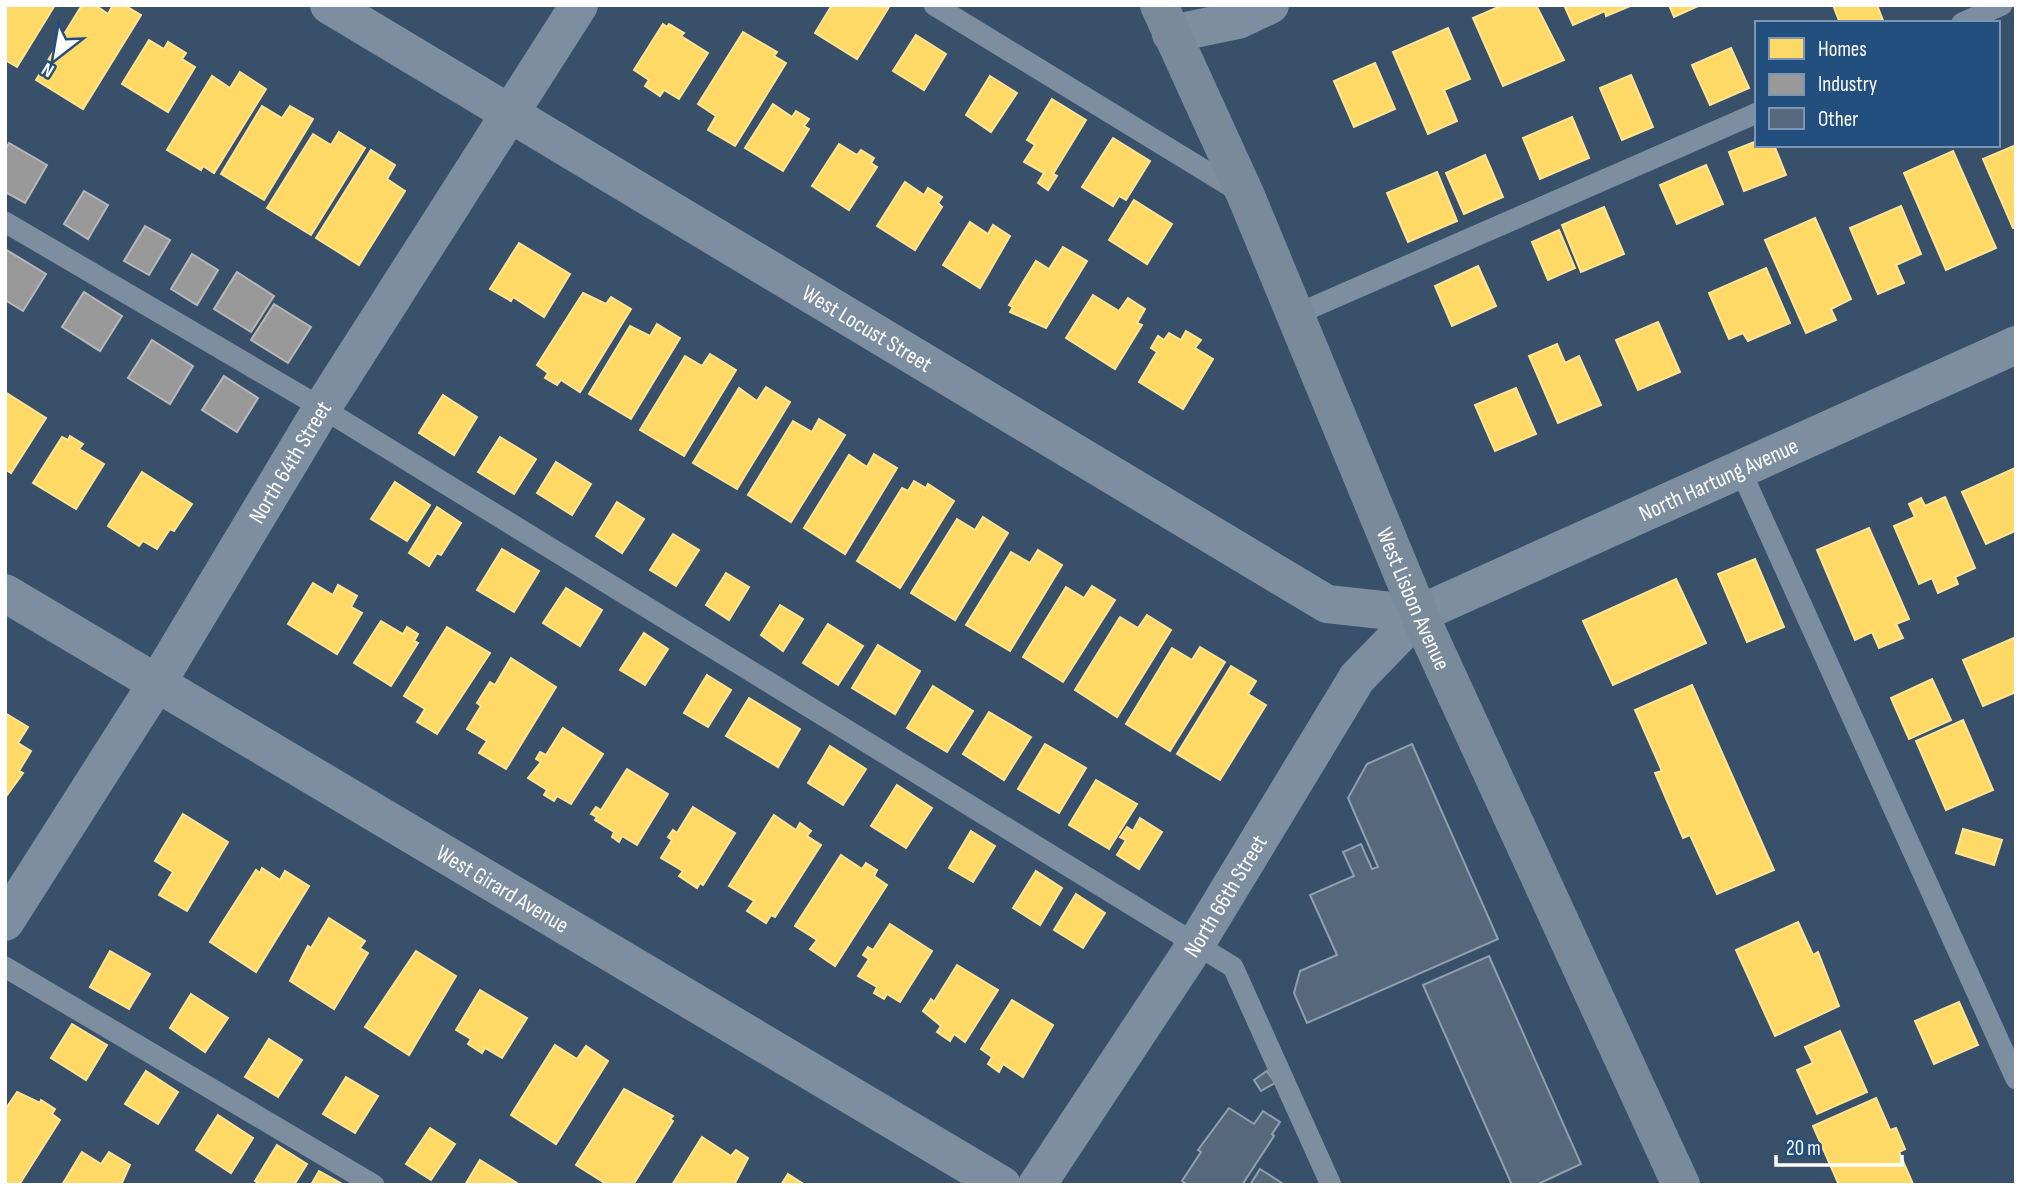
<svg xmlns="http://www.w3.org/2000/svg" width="2021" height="1190" viewBox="0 0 2021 1190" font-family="'Sofia Sans Condensed',sans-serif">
  <rect width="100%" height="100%" fill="#385069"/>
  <g fill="#ffd966" stroke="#ffe494" stroke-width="2">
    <polygon points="5,5 55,5 17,67 5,60"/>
    <polygon points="82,5 95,5 108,14 113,5 124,5 141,15 83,109 36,80"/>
    <polygon points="832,5 889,7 857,59 815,33"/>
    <polygon points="1503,5 1536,5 1564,60 1503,86 1473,18"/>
    <polygon points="1564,5 1630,5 1630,6 1606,16 1605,11 1573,25"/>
    <polygon points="1669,5 1698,5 1698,6 1674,17"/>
    <polygon points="1833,5 1877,5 1884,23 1840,23"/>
    <polygon points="663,24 667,27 669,24 684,33 681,36 708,53 679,99 664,90 660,96 645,86 649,80 634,70"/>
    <polygon points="1448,28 1470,79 1444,90 1457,121 1428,134 1393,52"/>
    <polygon points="743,32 777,52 774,56 786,63 735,146 708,130 716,116 698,104"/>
    <polygon points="916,35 946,54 924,90 893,71"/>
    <polygon points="149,40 164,49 168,42 186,53 182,59 195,67 168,112 122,84"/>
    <polygon points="1731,48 1749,88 1710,105 1692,65"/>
    <polygon points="1375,63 1395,109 1354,127 1334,81"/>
    <polygon points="240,72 266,89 214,173 203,166 201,170 167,150 212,76 230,88"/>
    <polygon points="1631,75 1653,127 1622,140 1600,88"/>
    <polygon points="990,76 1017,93 991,132 966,115"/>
    <polygon points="1052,99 1086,120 1053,174 1057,176 1048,190 1038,183 1044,173 1024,162 1035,145 1027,140"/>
    <polygon points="773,104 792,117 796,111 809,119 804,126 809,129 783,171 745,148"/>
    <polygon points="262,106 282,118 290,106 313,119 264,200 221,174"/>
    <polygon points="1572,117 1589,158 1540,179 1523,138"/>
    <polygon points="339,132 365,148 311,235 267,208 313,134 331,145"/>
    <polygon points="1113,138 1150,161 1126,200 1119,196 1113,206 1082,187"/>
    <polygon points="1757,141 1757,145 1774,145 1786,175 1744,191 1729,152"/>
    <polygon points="839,144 857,155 861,150 874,158 871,163 877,167 849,210 812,186"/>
    <polygon points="2016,145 2016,227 2013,228 1983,159"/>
    <polygon points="371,150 395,165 387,179 405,191 359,265 316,238"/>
    <polygon points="1953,151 1996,248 1946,270 1904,173"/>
    <polygon points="1485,155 1503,197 1464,214 1446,173"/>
    <polygon points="1706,165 1723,204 1677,224 1660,185"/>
    <polygon points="1437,172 1457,221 1408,242 1387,193"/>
    <polygon points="905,182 924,195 928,188 942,197 938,203 942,207 915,250 877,226"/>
    <polygon points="1134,200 1172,224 1147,264 1109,240"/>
    <polygon points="1901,206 1921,254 1896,265 1904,283 1878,294 1850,228"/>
    <polygon points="1604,207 1624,254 1581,272 1562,225"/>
    <polygon points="1815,218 1851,299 1831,309 1836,320 1806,333 1765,240"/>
    <polygon points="970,222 988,234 993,225 1010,236 980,288 943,265"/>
    <polygon points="1559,230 1575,268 1548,280 1532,242"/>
    <polygon points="519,243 570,274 544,317 513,297 511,301 490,289"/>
    <polygon points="1063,247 1087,261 1046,328 1010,312 1013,307 1009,305 1036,261 1049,269"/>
    <polygon points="1478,266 1496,306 1452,326 1435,286"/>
    <polygon points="1766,268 1790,323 1748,341 1743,333 1729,339 1709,293"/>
    <polygon points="583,293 606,304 611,297 631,309 580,392 561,380 557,385 545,378 548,373 537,365"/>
    <polygon points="1093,295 1119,311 1128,298 1145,309 1137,323 1142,325 1115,369 1066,338"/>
    <polygon points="1658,322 1680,372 1638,390 1616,340"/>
    <polygon points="657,324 680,338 631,419 589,394 630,326 650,336"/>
    <polygon points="1186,331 1201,340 1195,348 1213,359 1183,409 1139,382 1157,352 1151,348 1158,336 1164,340 1169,333 1181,340"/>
    <polygon points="1557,344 1565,363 1579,356 1601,405 1558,423 1529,356"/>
    <polygon points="710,354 736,370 684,456 640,430 685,356 702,366"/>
    <polygon points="766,387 790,402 737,489 693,463 739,388 757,401"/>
    <polygon points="1516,388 1536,434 1495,451 1475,405"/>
    <polygon points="5,392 46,418 11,473 5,469"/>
    <polygon points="443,395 477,417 454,455 419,433"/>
    <polygon points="819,419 845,435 791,522 748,495 793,421 812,432"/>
    <polygon points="70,436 83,444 79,449 104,464 76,509 33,483 62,437 68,440"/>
    <polygon points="500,437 536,459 514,494 478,472"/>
    <polygon points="874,454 897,468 845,554 804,528 849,455 867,467"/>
    <polygon points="556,462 591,484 572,515 537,493"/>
    <polygon points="2015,468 2016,534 2015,531 1986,544 1962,492"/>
    <polygon points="142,472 192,504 174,531 170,529 157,549 143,541 139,546 108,526"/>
    <polygon points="914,481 926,488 928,484 954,501 900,588 857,561 902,488 908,491"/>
    <polygon points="395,482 430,505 407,541 371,519"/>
    <polygon points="1945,497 1975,568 1955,577 1958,584 1938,593 1932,578 1919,584 1894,526 1915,517 1909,504 1921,498 1925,506"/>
    <polygon points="617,502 644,519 622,553 596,536"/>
    <polygon points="437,507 461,523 441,555 437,553 429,566 409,553"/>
    <polygon points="983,517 1008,533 955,620 911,593 957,519 975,530"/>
    <polygon points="1869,528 1909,619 1896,624 1903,638 1879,648 1872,632 1855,640 1817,550"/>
    <polygon points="673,534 699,550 676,586 650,570"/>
    <polygon points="502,549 539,571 514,612 477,590"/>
    <polygon points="1038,550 1062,565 1010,651 966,625 1011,552 1030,563"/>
    <polygon points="1755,559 1784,627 1747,642 1718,574"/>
    <polygon points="726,573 749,587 729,620 706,605"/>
    <polygon points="1676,579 1706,643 1613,685 1583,621"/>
    <polygon points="313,583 333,595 338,585 357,596 351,607 362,613 337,654 288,624"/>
    <polygon points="1092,586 1115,600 1063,682 1023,657 1066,587 1084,598"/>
    <polygon points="566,588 602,610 580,646 543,623"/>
    <polygon points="780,605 803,619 783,651 761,635"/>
    <polygon points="1147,615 1171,630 1117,717 1075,690 1120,617 1138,628"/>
    <polygon points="381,621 403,634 407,627 418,634 414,641 418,643 391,686 354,663"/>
    <polygon points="828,624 863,646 838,685 803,663"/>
    <polygon points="447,627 490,653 437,734 417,722 425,709 404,696"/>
    <polygon points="644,633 668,649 645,685 620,670"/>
    <polygon points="2016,637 2016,692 1983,706 1963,660"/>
    <polygon points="878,645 920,671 895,714 852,688"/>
    <polygon points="1200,647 1225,662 1170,751 1126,724 1172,648 1192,660"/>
    <polygon points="511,658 556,687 506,769 479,753 487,741 467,729 481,706 477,703 490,682 495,685"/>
    <polygon points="1231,666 1256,681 1248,694 1266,705 1220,780 1177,754"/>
    <polygon points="707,675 731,690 708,727 684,713"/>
    <polygon points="1932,679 1951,720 1909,739 1891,698"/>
    <polygon points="1692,685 1774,870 1717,894 1690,835 1683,838 1655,773 1662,771 1635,710"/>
    <polygon points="933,686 973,711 947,752 907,728"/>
    <polygon points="749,698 800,729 778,767 726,736"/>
    <polygon points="989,712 1031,737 1004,780 963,754"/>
    <polygon points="5,713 28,727 18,743 31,751 19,771 23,773 5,798"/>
    <polygon points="1963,720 1993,790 1946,810 1916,741"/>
    <polygon points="563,728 603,754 571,804 557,796 554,801 544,795 547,790 528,778 541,762 536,759 540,752 546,755"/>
    <polygon points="1045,744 1086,768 1059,813 1018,789"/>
    <polygon points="830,746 866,769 843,805 808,783"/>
    <polygon points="627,769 668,794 637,845 622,836 619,842 612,837 614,832 595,820 597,817 591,814 596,807 601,810"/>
    <polygon points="1096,780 1137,804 1109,849 1069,825"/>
    <polygon points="897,785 932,808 906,848 871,826"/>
    <polygon points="693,807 735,833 703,885 700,883 697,888 679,876 683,871 661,858 672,840 668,837 673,830 677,833"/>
    <polygon points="183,814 228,842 187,911 159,895 173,872 155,861"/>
    <polygon points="774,815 796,830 800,823 811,831 807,836 821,845 775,917 771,915 766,923 747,911 754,901 729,886"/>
    <polygon points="1140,818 1162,832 1139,869 1117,855 1126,840 1120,837 1127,827 1133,831"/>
    <polygon points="1963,829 2002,840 1994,865 1956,853"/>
    <polygon points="971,831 995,846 973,882 949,868"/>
    <polygon points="841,855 862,869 866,863 877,870 874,876 887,885 835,966 810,949 817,940 795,926"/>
    <polygon points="262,868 280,880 285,871 309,886 256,972 210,942 256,870 260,873"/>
    <polygon points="1036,871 1062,888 1040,925 1013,908"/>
    <polygon points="1076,894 1105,913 1083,948 1054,930"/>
    <polygon points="329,918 365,941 360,948 368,953 334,1009 290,981 308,946 311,948"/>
    <polygon points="1798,922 1813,955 1818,952 1839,1006 1775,1036 1736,950"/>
    <polygon points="890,924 932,951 900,1002 887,994 884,999 874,993 877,987 858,976 869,959 863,955 868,947 873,950"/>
    <polygon points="110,951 150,974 129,1009 90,987"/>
    <polygon points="416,951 456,976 409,1055 365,1027"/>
    <polygon points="957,965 998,990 965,1042 954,1034 950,1041 937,1032 941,1026 923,1011 931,999 934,1002"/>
    <polygon points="480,990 527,1018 502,1058 485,1048 482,1053 468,1044 471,1039 456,1030"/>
    <polygon points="191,994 228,1018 205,1052 170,1028"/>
    <polygon points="1012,1000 1053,1025 1023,1077 1003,1064 999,1072 988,1064 992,1057 981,1049"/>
    <polygon points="1959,1002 1978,1045 1934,1064 1915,1021"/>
    <polygon points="72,1024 107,1045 86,1080 51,1058"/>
    <polygon points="1840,1031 1867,1092 1817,1114 1797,1070 1813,1063 1805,1047"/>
    <polygon points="269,1039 302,1060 278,1097 245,1077"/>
    <polygon points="555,1045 577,1059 586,1046 608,1061 556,1144 511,1115"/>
    <polygon points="146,1071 178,1092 158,1124 125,1104"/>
    <polygon points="346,1077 378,1096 355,1133 323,1114"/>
    <polygon points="624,1089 673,1116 670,1119 673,1121 633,1185 608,1185 576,1165"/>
    <polygon points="17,1092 40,1103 41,1100 55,1109 52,1114 60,1120 19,1185 5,1185 5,1110"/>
    <polygon points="1876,1098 1890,1130 1896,1128 1905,1149 1899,1152 1913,1184 1839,1185 1813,1126"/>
    <polygon points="218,1115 253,1138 231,1173 196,1150"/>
    <polygon points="430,1128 455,1144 431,1180 406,1164"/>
    <polygon points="702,1137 731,1156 736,1150 748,1158 734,1185 672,1185"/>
    <polygon points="277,1145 307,1164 294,1185 261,1185 255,1181"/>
    <polygon points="82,1152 101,1164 109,1152 130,1165 121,1185 62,1185"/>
    <polygon points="480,1160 520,1185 465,1185"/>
    <polygon points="319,1171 344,1185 311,1185"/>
    <polygon points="788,1174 805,1185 781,1185"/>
  </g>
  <g fill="#999" stroke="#b8b8b8" stroke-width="2">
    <polygon points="9,143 47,165 25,203 5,192 5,150"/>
    <polygon points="84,191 108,205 88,239 64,224"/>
    <polygon points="145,226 170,240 149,275 124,261"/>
    <polygon points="5,249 46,274 23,311 5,300"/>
    <polygon points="192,254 218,270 197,305 171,289"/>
    <polygon points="237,272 274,296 251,332 214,309"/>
    <polygon points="84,292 122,316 100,351 62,327"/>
    <polygon points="274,304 311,327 288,363 251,340"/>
    <polygon points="152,340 193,366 170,404 128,378"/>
    <polygon points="224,376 258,398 237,432 202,410"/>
  </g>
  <g fill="#55687c" stroke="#919fae" stroke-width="2">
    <polygon points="1412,744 1498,939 1307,1023 1294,993 1300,971 1337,955 1310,895 1354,876 1343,852 1361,844 1372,869 1378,867 1348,798 1367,764"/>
    <polygon points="1489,956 1581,1164 1536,1185 1512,1185 1423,985"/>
    <polygon points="1267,1071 1275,1083 1261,1091 1254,1080"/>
    <polygon points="1229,1108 1254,1124 1263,1111 1280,1122 1272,1134 1274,1136 1242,1185 1188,1185 1182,1181 1201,1152 1198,1150"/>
    <polygon points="1260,1169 1285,1185 1250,1185"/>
  </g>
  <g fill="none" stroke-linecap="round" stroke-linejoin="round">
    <g stroke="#7d8ea0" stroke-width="21">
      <polyline points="934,5 1240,192"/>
      <polyline points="1962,23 2002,5"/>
      <polyline points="5,222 322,408 1233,967 1331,1185"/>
      <polyline points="1295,315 1757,113"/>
      <polyline points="1740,469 2016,1079"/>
      <polyline points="5,967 374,1185"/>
    </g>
    <g stroke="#7d8ea0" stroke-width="38">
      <path id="s1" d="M 329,5 L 1327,604 L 1419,614"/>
      <polyline points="1171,34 1238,20 1270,5"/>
      <path id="s2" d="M 5,593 L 1002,1185"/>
      <path id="s3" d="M 5,922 L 157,683 L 322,408 L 579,5"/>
      <path id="s4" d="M 1037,1185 L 1196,944 L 1357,678 L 1419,614 L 2016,345"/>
    </g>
    <path stroke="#798a9b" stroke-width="38" id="s5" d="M 1159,5 L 1246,196 L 1419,614 L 1681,1185"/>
  </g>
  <g text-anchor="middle" stroke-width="7" stroke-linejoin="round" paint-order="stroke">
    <g font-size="23" fill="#fff" stroke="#234f7e">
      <text dy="8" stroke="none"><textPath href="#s1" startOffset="628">West Locust Street</textPath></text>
      <text dy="8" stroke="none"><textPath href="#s3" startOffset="541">North 64th Street</textPath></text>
      <text dy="8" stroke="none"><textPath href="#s4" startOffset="1017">North Hartung Avenue</textPath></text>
      <text dy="8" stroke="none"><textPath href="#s5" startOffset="646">West Lisbon Avenue</textPath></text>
      <text dy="8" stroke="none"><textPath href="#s2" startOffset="579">West Girard Avenue</textPath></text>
      <text dy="8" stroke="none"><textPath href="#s4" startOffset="345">North 66th Street</textPath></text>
    </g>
  </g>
  <rect width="2021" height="1190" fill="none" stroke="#ffffff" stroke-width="14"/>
  <rect x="1755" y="21" width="245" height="126" fill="#234f7e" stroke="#7b95b2" stroke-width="2"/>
  <rect x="1769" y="38" width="35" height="21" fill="#ffd966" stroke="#7b95b2" stroke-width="2"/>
  <text x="1818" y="56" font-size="21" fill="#ffffff">Homes</text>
  <rect x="1769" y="74" width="35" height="21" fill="#999999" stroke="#7b95b2" stroke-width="2"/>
  <text x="1818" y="91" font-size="21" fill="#ffffff">Industry</text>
  <rect x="1769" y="108" width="35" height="21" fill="#55687c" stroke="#7b95b2" stroke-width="2"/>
  <text x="1818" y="126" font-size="21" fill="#ffffff">Other</text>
  <g transform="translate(56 56) rotate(211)" stroke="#234f7e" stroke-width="5" paint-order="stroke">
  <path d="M0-5L12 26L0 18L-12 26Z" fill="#ffffff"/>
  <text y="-10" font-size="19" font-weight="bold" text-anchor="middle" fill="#ffffff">N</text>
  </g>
  <path d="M1776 1155v10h126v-10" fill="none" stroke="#ffffff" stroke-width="3.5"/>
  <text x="1786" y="1155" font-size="21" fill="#ffffff" stroke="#234f7e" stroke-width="5" paint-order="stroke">20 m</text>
</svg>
